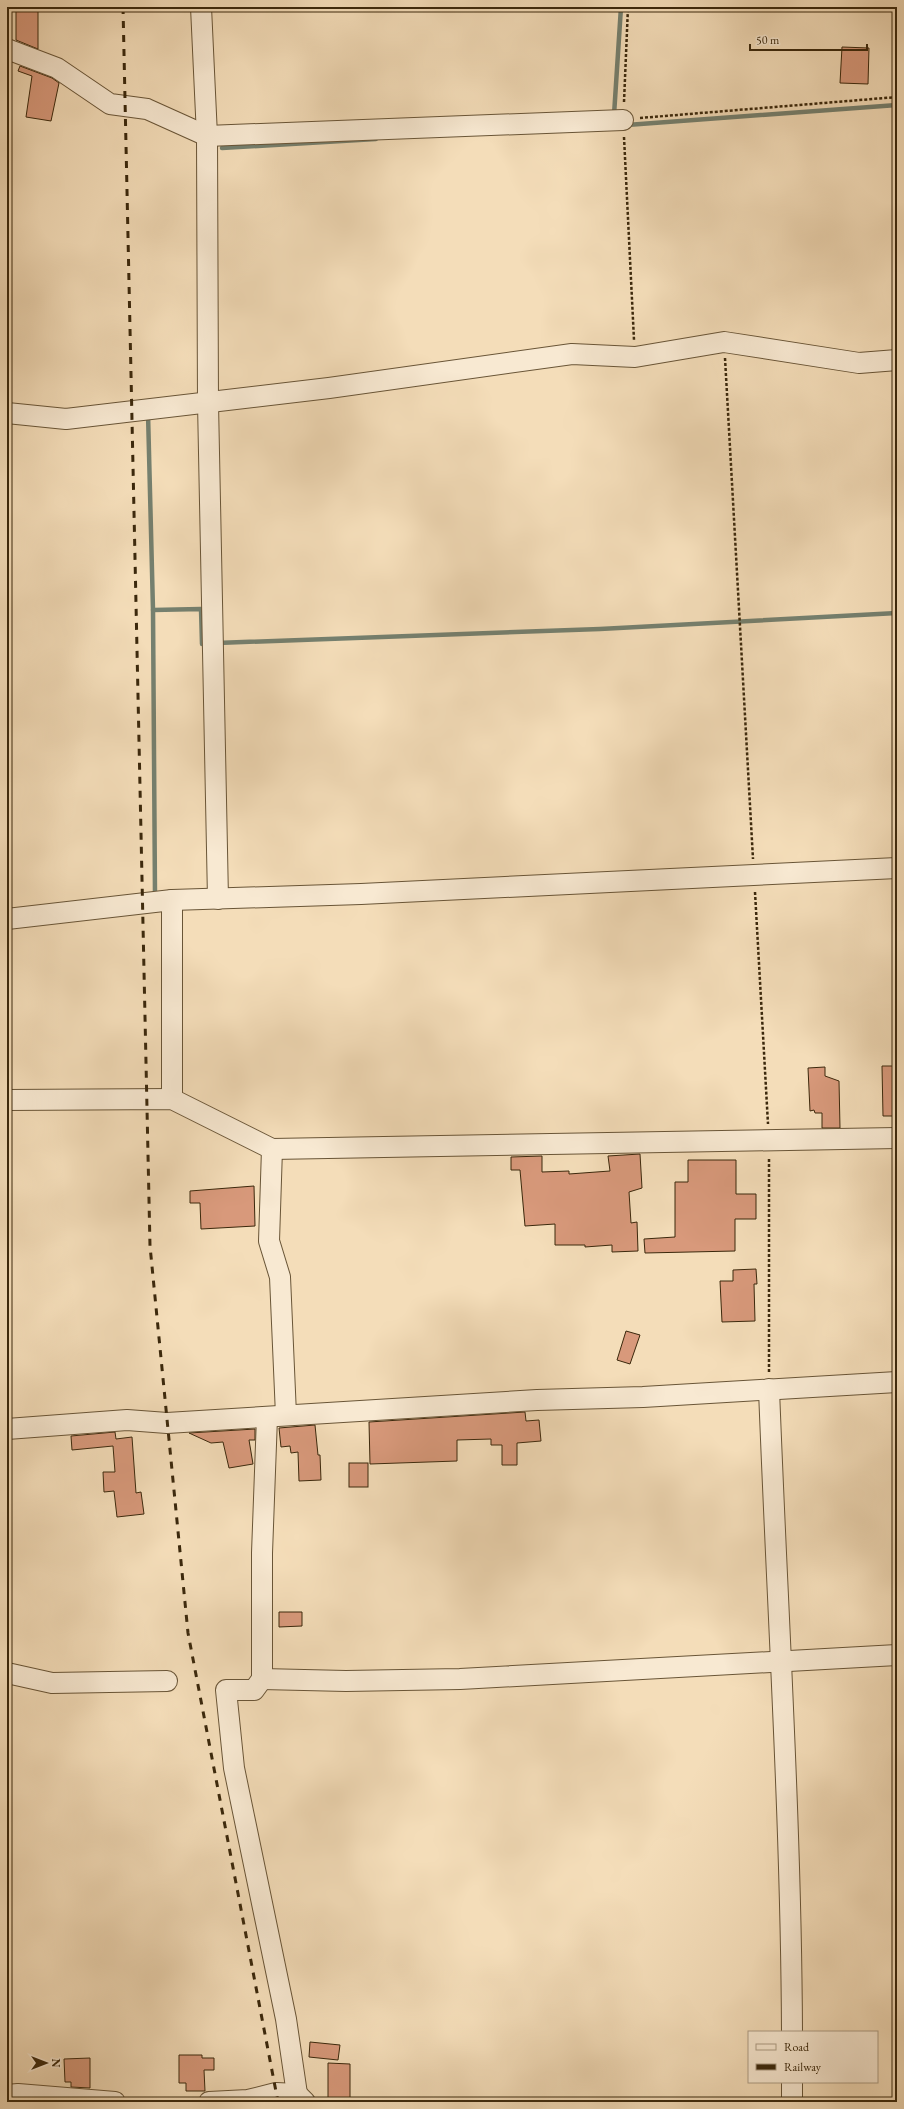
<svg xmlns="http://www.w3.org/2000/svg" width="904" height="2109" viewBox="0 0 904 2109" font-family="'EB Garamond',serif">
  <rect width="100%" height="100%" fill="#f4ddb9"/>
  <filter id="stains"><feTurbulence type="fractalNoise" baseFrequency=".005" numOctaves="4"/><feColorMatrix values="0 0 0 0 .2 0 0 0 0 .09 0 0 0 0 .02 0 0 0 .5 -.17"/></filter>
  <radialGradient id="worn" r=".72"><stop offset=".6" stop-color="#630" stop-opacity="0"/><stop offset="1" stop-color="#630" stop-opacity=".3"/></radialGradient>
  <g fill="none" stroke-linecap="round" stroke-linejoin="round">
    <g stroke="#75806f" stroke-width="4.5">
      <polyline points="614,115 621,7"/>
      <polyline points="627,125 897,105"/>
      <polyline points="222,148 376,139"/>
      <polyline points="148,413 153,610 155,895"/>
      <polyline points="153,610 201,609 202,644 208,643"/>
      <polyline points="217,643 600,629 897,613"/>
    </g>
  </g>
  <g fill="#d8997b" stroke="#3b280c">
    <polygon points="16,7 38,7 38,49 16,40"/>
    <polygon points="842,47 869,48 868,84 840,83"/>
    <polygon points="20,66 52,78 59,83 51,121 26,117 32,76 18,71"/>
    <polygon points="882,1066 897,1066 897,1116 883,1116"/>
    <polygon points="825,1067 825,1076 839,1081 840,1128 822,1128 822,1113 815,1113 814,1110 810,1111 808,1068"/>
    <polygon points="640,1154 642,1188 629,1192 631,1223 637,1222 638,1251 612,1252 612,1245 585,1247 585,1245 555,1245 555,1224 525,1226 520,1170 511,1170 511,1157 542,1156 542,1172 569,1171 569,1174 610,1171 608,1156"/>
    <polygon points="688,1160 736,1160 736,1194 756,1194 756,1219 735,1219 735,1251 645,1253 644,1239 675,1237 675,1182 688,1182"/>
    <polygon points="254,1186 255,1226 201,1229 200,1203 190,1203 190,1191"/>
    <polygon points="756,1269 757,1284 754,1284 755,1321 722,1322 720,1281 733,1281 733,1270"/>
    <polygon points="626,1331 640,1335 630,1364 617,1360"/>
    <polygon points="525,1412 526,1421 539,1420 541,1441 517,1443 517,1465 502,1465 502,1445 491,1445 491,1439 457,1440 457,1461 370,1464 369,1422"/>
    <polygon points="315,1425 318,1455 320,1455 321,1480 299,1481 298,1452 291,1453 290,1446 281,1447 279,1428"/>
    <polygon points="255,1429 255,1440 249,1440 253,1464 229,1468 223,1442 211,1443 189,1433"/>
    <polygon points="115,1432 116,1439 132,1437 136,1493 141,1492 144,1514 117,1517 114,1491 104,1492 103,1472 115,1472 113,1446 72,1450 71,1436"/>
    <rect x="349" y="1463" width="19" height="24"/>
    <polygon points="279,1612 302,1612 302,1626 279,1627"/>
    <polygon points="310,2042 340,2045 338,2060 309,2057"/>
    <polygon points="179,2055 202,2055 202,2058 214,2058 214,2070 204,2070 205,2091 186,2091 186,2083 179,2083"/>
    <polygon points="90,2058 90,2088 71,2087 71,2082 65,2082 64,2059"/>
    <polygon points="328,2063 350,2064 350,2101 328,2102"/>
  </g>
  <g fill="none" stroke-linecap="round" stroke-linejoin="round">
    <g stroke="#695537" stroke-width="22">
      <g id="minor">
        <polyline points="201,7 207,136 208,403 218,899"/>
        <polyline points="7,49 57,68 110,104 147,109 207,136 623,120"/>
        <polyline points="7,413 66,419 329,388 572,354 635,357 724,342 859,363 897,360"/>
        <polyline points="7,919 172,900 361,894 897,868"/>
        <polyline points="172,1099 172,900"/>
        <polyline points="7,1100 172,1099 272,1149 897,1138"/>
        <polyline points="272,1149 269,1241 280,1277 286,1415"/>
        <path d="M 769,1389 C 777,1603 791,1817 792,2032"/>
        <polyline points="267,1417 262,1553 262,1679 254,1690 226,1690 234,1768 286,2019 297,2094"/>
        <polyline points="7,1429 127,1420 167,1423 537,1400 643,1397 897,1382"/>
        <polyline points="7,1673 52,1683 167,1681"/>
        <polyline points="262,1679 346,1681 460,1679 897,1655"/>
        <polyline points="792,2082 792,2102"/>
        <polyline points="7,2095 18,2094 115,2102"/>
        <polyline points="209,2102 248,2100 276,2093 297,2094 305,2102"/>
      </g>
    </g>
    <g stroke="#3b280c" stroke-width="2.5" stroke-dasharray="3 2" stroke-linecap="butt">
      <polyline points="624,102 628,7"/>
      <polyline points="640,118 897,97"/>
      <polyline points="624,137 634,340"/>
      <polyline points="725,358 753,859"/>
      <polyline points="755,892 768,1124"/>
      <polyline points="769,1372 769,1157"/>
    </g>
    <use href="#minor" stroke="#f8e9d2" stroke-width="20"/>
    <polyline stroke="#3b280c" stroke-width="3" stroke-dasharray="7 7" stroke-linecap="butt" points="123,7 150,1246 188,1633 278,2102"/>
  </g>
  <rect width="904" height="2109" fill="none" stroke="#f4ddb9" stroke-width="24"/>
  <rect x="8" y="8" width="888" height="2093" fill="none" stroke="#3b280c" stroke-width="2"/>
  <rect x="12" y="12" width="880" height="2085" fill="none" stroke="#3b280c"/>
  <rect x="748" y="2031" width="130" height="52" fill="#f8e9d2" stroke="#ac9c83"/>
  <rect x="756" y="2044" width="20" height="6" fill="#f8e9d2" stroke="#ac9c83"/>
  <text x="784" y="2051" font-size="12" fill="#3b280c">Road</text>
  <rect x="756" y="2064" width="20" height="6" fill="#3b280c" stroke="#ac9c83"/>
  <text x="784" y="2071" font-size="12" fill="#3b280c">Railway</text>
  <g transform="translate(46 2063) rotate(90)" stroke="#f8e9d2" stroke-width="3" paint-order="stroke">
  <path d="M0-3L7 15L0 10L-7 15Z" fill="#3b280c"/>
  <text y="-6" font-size="11" font-weight="bold" text-anchor="middle" fill="#3b280c">N</text>
  </g>
  <path d="M750 44v6h117v-6" fill="none" stroke="#3b280c" stroke-width="2"/>
  <text x="756" y="44" font-size="12" fill="#3b280c" stroke="#f8e9d2" stroke-width="3" paint-order="stroke">50 m</text>
  <rect width="100%" height="100%" filter="url(#stains)"/>
  <rect width="100%" height="100%" fill="url(#worn)"/>
</svg>
